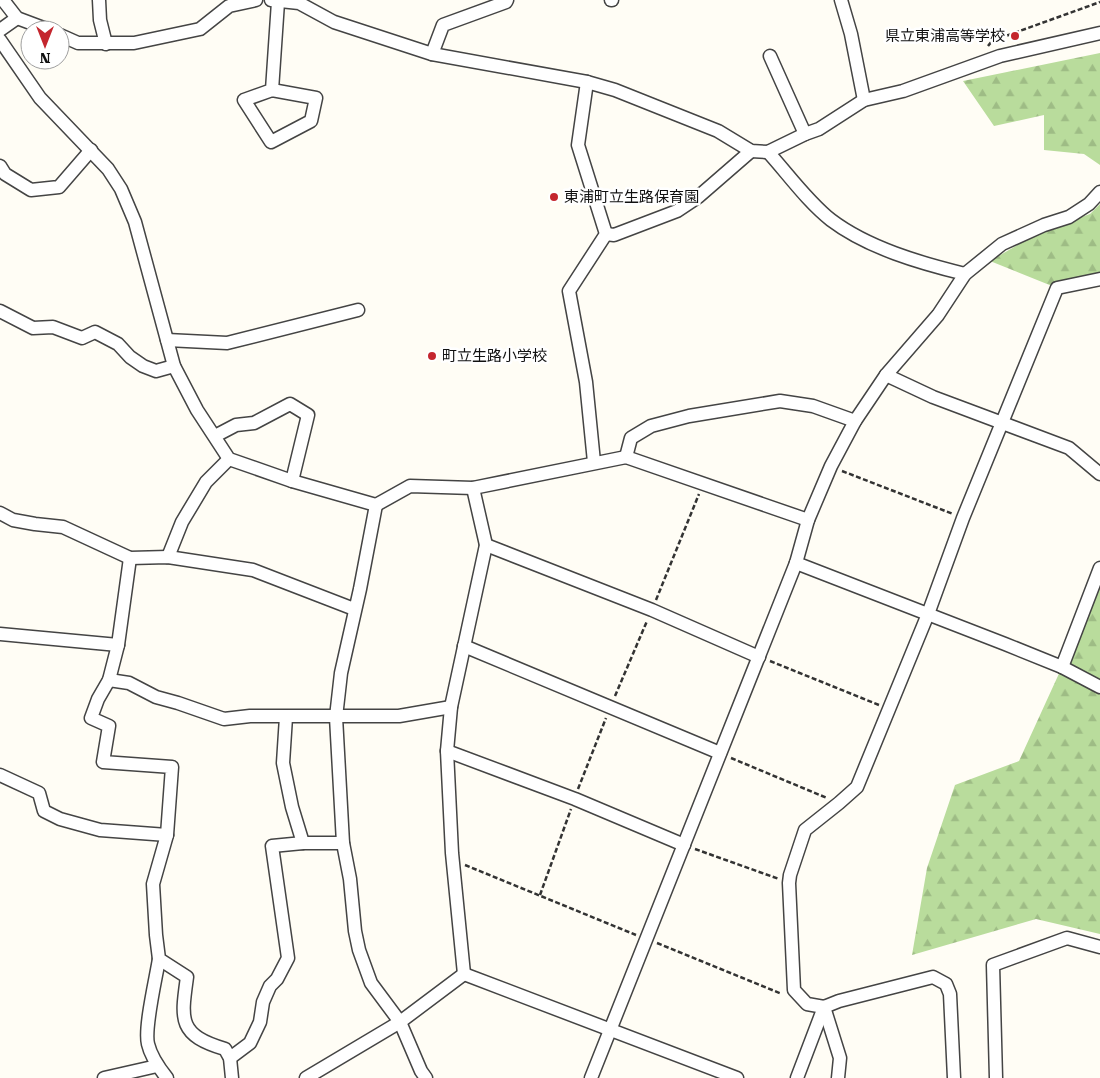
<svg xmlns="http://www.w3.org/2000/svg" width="1100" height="1078" viewBox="0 0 1100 1078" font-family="'Roboto Serif','Noto Sans JP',serif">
  <defs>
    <pattern id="forest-firs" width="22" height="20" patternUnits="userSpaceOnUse" patternTransform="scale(1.25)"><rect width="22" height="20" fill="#b9dc9c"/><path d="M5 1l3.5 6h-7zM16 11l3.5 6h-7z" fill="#9ebc85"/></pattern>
  </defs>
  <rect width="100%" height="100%" fill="#fffdf5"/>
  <g fill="url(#forest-firs)">
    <polygon points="1100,53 1100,165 1084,154 1044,150 1044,115 994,126 963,81"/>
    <polygon points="1100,204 1100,279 1057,288 990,261 1040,232 1090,214"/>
    <polygon points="1100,568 1100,934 1036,919 912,955 927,868 955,785 1019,761 1062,667"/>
  </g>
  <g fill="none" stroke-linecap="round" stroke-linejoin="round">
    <g stroke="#444" stroke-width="15">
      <g id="minor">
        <polyline points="3,0 17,18 49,30"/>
        <polyline points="99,0 100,20 106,44"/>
        <polyline points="271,0 299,3 334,22 432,54 587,82 615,90 718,131 751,151 768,152 805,134 819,129 864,100 903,91 1000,56 1100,33"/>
        <polyline points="611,0 612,0"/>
        <polyline points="841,0 851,34 864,100"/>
        <polyline points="0,30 17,18"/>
        <polyline points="60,35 78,43 134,43 200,29 229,6 256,0"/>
        <polyline points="0,40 40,98 108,169 121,189 135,222 174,366 197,410 229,459 292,481 376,505 410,486 473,488 626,457 808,520"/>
        <polyline points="432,54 443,25 506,2 507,0"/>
        <polyline points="770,56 805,134"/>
        <polyline points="587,82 578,145 606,234 569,291 586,382 594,462"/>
        <polyline points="272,90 316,98 311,121 271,142 244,100 272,90 278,2"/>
        <path d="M 768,152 C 788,174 807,201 831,220 C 868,248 920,263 965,274"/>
        <polyline points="0,166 5,174 31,190 59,187 91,150"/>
        <polyline points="606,234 614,235 677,211 698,197 751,151"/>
        <polyline points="0,311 33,328 53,327 82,338 95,332 118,344 130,357 143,366 156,371 174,366"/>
        <polyline points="167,340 227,343 358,310"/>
        <polyline points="886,375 933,397 1069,448 1100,474"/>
        <polyline points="215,436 236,425 254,423 290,404 308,415 292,481"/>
        <polyline points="626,457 631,438 651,426 689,416 780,401 813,406 855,421"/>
        <polyline points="376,505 360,589 341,673 336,717 343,843 350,879 355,931 359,950 371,983 400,1022 421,1071 426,1078"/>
        <polyline points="0,513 13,520 35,524 63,527 130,558 168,557 253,570 354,609"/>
        <polyline points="486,545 652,610 759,657"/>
        <polyline points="168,557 182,522 206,482 229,459"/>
        <path d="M 130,558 L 118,645 L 109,680 L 98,699 L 91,718 L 109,726 L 103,762 L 172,767 L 167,835 L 153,884 L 156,935 L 159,959 L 187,977 C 181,1020 178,1035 225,1049 L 230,1058 L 232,1078"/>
        <polyline points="796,563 1005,644 1062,667 1100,568"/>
        <polyline points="0,634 118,645"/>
        <polyline points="464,646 720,753"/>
        <polyline points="1062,667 1100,687"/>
        <polyline points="109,680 129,683 156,697 178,703 224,719 250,716 399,716 451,707"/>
        <polyline points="286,717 283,763 292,807 303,843 343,843"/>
        <polyline points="447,751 575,799 684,845"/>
        <polyline points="0,775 39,793 44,811 60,819 100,830 167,835"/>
        <path d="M 159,959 C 156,978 144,1028 148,1044 C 151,1057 159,1068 167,1078"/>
        <polyline points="464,974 452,853 447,751 451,707 486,545 473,488"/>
        <polyline points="464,974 737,1078"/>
        <polyline points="824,1007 840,1058 838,1078"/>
        <polyline points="230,1058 250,1043 260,1022 263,1002 270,986 277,979 288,958 272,846 303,843"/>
        <polyline points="104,1078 157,1066"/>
        <polyline points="306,1078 400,1022 464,974"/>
        <polyline points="591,1078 796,563 808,520 831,466 855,421 886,375 938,315 965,274 1002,244 1044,225 1069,217 1089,204 1100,192"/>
        <polyline points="797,1078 824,1007"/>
        <polyline points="954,1078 950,994 946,984 933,977 839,1001 824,1007 807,1004 794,990 789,883 790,875 805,830 839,803 857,787 928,614 963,518 1057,288 1100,279"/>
        <polyline points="996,1078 993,965 1067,938 1100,947"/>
      </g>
    </g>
    <g stroke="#333" stroke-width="2.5" stroke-dasharray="5 2.5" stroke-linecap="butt">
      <polyline points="988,46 992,41 1100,2"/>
      <polyline points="842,471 953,514"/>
      <polyline points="656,600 699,494"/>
      <polyline points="770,661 879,705"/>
      <polyline points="615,696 647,621"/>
      <polyline points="731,758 827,798"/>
      <polyline points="578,789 606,718"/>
      <polyline points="695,849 779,879"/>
      <polyline points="465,865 636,935"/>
      <polyline points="540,895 571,809"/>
      <polyline points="657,943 782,994"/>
    </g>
    <use href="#minor" stroke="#fff" stroke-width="12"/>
  </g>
  <g fill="#c4262e" stroke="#fff" stroke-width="2">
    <circle cx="1015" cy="36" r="5"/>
    <circle cx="554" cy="197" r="5"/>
    <circle cx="432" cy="356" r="5"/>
  </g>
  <g text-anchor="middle" stroke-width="5" stroke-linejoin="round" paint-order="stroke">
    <g font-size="15" fill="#111" stroke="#fff" text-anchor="start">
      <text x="1005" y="41" text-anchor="end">県立東浦高等学校</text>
      <text x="564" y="202">東浦町立生路保育園</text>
      <text x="442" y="361">町立生路小学校</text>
    </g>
  </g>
  <g transform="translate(45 45) rotate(180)"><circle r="24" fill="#ffffff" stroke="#a0a0a0"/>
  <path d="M0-4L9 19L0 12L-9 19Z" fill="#c4262e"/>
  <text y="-8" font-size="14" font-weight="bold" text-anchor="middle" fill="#111111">N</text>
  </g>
</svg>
